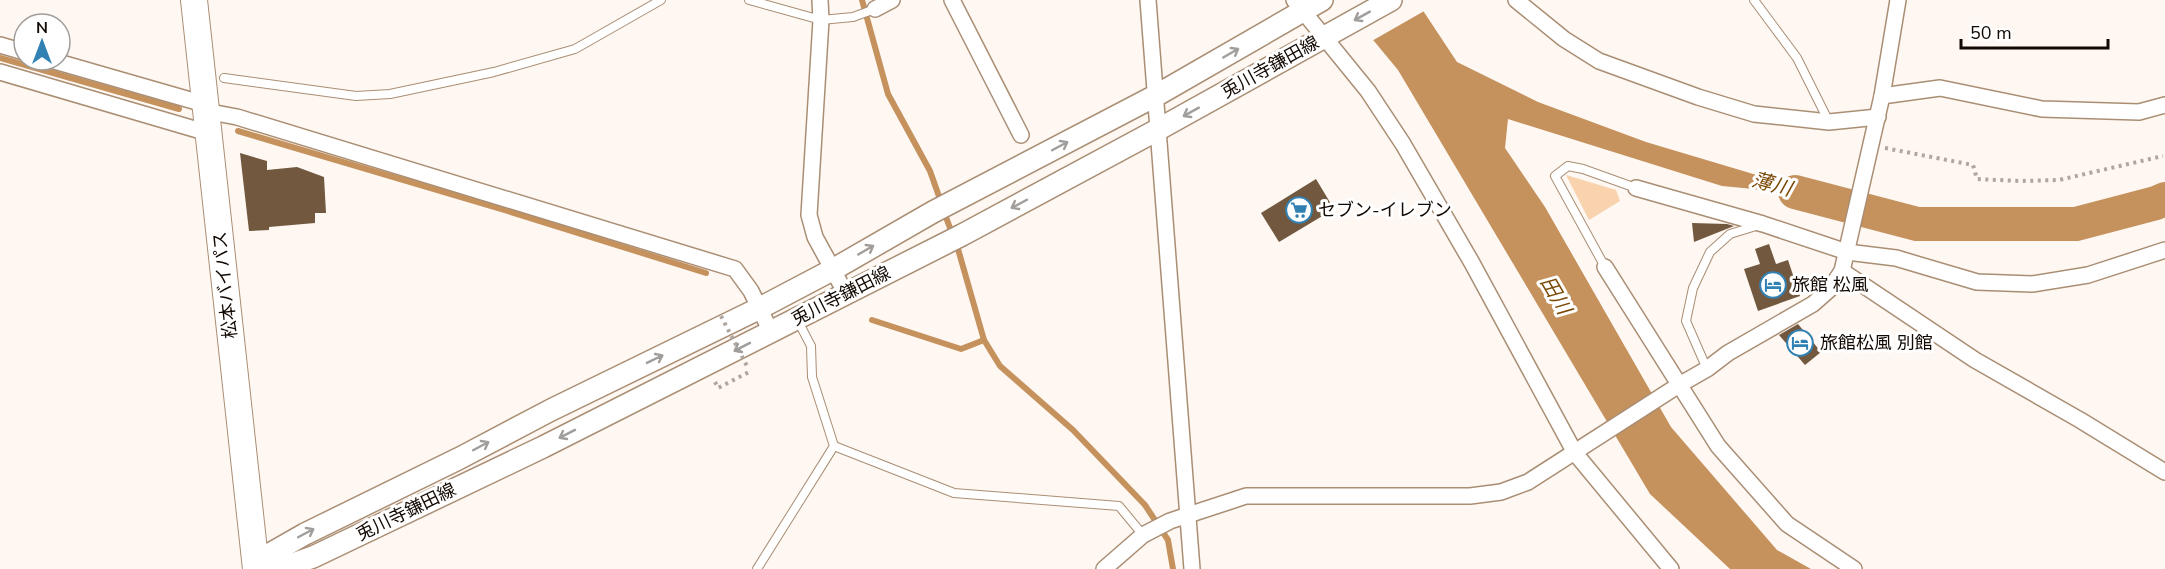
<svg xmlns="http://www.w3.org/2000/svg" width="2165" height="569" viewBox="0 0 2165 569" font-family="'Nunito Sans','Noto Sans JP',sans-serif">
  <rect width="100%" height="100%" fill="#fef7f2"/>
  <polygon fill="#f9d2ae" points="1566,175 1616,190 1620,201 1589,220"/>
  <polygon fill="#c5915d" points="1340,0 1416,0 1457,62 1538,102 1646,142 1880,212 1754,189 1722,186 1508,119 1505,148 1545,207 1671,427 1777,550 1811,569 1730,569 1650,494 1398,70"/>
  <polygon fill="#fef7f2" points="1337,0 1420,0 1426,10 1370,42"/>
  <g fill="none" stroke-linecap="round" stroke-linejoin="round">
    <g stroke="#c5915d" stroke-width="6">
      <polyline points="862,0 888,94 930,171 941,202"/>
      <polyline points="0,58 179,109"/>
      <polyline points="238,131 511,212 706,273"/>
      <polyline points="944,212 958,249 984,340 1000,366 1073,430 1145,505 1168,540 1173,569"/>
      <polyline points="872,320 961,349 984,340"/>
    </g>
    <polyline stroke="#c5915d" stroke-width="34" points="1795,192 1917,224 2076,224 2156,203 2165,199"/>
  </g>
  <g fill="#71583f">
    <polygon points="240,153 267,161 267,170 297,167 324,177 326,213 315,213 315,223 269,227 269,230 249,231"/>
    <polygon points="1316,179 1334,209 1279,242 1261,213"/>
    <polygon points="1692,223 1727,224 1734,226 1694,242"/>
    <polygon points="1769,244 1776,264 1788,260 1800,296 1758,311 1744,269 1760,264 1755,249"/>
    <polygon points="1798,324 1821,352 1805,365 1779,335"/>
  </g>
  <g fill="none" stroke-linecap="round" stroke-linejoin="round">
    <g stroke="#aa8e74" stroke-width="10">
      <g id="service">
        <polyline points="749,0 821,20 853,17 875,9"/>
        <polyline points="1754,0 1797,58 1829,122"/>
        <polyline points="224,78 356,96 390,94 494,72 575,49 661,0"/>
        <polyline points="1605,267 1555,176 1568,166 1583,169 1636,188"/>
        <polyline points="1707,369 1686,321 1693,288 1710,252 1730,234 1759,225"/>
        <polyline points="834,446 954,493 1119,506 1143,535"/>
        <polyline points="757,569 834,446 812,377 811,346 798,321"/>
      </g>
    </g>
    <g stroke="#aa8e74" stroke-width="18">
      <g id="minor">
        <polyline points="820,0 821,20 809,215 815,237 846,294"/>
        <polyline points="952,0 1021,135"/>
        <polyline points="1148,0 1192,569"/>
        <polyline points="1294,0 1368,91 1403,144 1472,263 1575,453 1671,569"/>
        <polyline points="1516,0 1564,39 1599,61 1698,97 1754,114 1829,122 1878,117"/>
        <polyline points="875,9 892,0"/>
        <polyline points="0,45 24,52"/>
        <polyline points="51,60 204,104"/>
        <polyline points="0,72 208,133"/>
        <polyline points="1882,96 1940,88 2042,109 2139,112 2165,105"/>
        <polyline points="205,111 237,117 735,269 751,291 771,332"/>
        <polyline points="1636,188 1763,224 1847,252 1896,258 1977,282 2032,284 2088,275 2165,250"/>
        <polyline points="1605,267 1718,446 1787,524 1854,569"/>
        <polyline points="1842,271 1975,360 2080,420 2165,472"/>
        <polyline points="1104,569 1143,535 1170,521 1246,496 1470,496 1501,492 1528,482 1679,385 1707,369 1728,353 1813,304 1830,289 1842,271 1882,96 1898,0"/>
      </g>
    </g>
    <g stroke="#aa8e74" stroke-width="24">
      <g id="secondary">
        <polyline points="256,562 305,534 460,458 551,410 760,308 834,269 933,212 1157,95 1322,0"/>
        <polyline points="279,569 313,557 543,447 962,235 1159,129 1391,0"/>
      </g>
    </g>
    <g stroke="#aa8e74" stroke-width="28">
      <polyline id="trunk" points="194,0 256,569"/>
    </g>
    <g stroke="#aea6a0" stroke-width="4" stroke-dasharray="3 4.5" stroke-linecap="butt">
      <polyline points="1885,148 1973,165 1977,179 2019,181 2059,180 2163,156"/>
      <polyline points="715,382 718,388 749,372 750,374"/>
    </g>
    <use href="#service" stroke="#fff" stroke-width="8"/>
    <use href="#minor" stroke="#fff" stroke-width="15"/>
    <use href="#secondary" stroke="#fff" stroke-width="21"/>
    <use href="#trunk" stroke="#fff" stroke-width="26"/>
    <polyline stroke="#aea6a0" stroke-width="4" stroke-dasharray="3 4.5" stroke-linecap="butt" points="721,316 747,366"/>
  </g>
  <defs><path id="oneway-shaft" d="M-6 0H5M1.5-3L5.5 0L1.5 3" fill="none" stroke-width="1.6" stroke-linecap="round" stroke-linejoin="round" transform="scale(1.5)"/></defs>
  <g stroke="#a19d9a">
    <use href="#oneway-shaft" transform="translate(1362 16) rotate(151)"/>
    <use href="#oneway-shaft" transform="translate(1231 53) rotate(-30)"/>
    <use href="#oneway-shaft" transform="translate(1191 112) rotate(151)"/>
    <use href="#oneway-shaft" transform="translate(1060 146) rotate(-28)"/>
    <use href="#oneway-shaft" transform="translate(1019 204) rotate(152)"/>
    <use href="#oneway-shaft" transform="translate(866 250) rotate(-30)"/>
    <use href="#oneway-shaft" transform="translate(742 347) rotate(153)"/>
    <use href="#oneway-shaft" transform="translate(655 359) rotate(-26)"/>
    <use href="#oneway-shaft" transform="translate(567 434) rotate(153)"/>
    <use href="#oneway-shaft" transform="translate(481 446) rotate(-28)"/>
    <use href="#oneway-shaft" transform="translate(306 533) rotate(-28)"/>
  </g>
  <defs>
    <g id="supermarket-ring" transform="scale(1.35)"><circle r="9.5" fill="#fff" stroke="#3281b3" stroke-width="1.5"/><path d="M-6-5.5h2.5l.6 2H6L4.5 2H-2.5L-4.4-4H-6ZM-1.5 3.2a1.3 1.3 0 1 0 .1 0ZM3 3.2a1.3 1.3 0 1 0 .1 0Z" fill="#3281b3"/></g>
    <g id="hotel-ring" transform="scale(1.35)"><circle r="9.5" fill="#fff" stroke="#3281b3" stroke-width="1.5"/><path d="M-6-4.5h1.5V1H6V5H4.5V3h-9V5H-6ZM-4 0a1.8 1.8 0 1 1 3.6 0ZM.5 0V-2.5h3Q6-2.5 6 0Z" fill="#3281b3"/></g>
  </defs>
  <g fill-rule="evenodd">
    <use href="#supermarket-ring" x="1299" y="210"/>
    <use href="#hotel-ring" x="1773" y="285"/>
    <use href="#hotel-ring" x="1800" y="343"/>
  </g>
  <g text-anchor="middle" stroke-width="6" stroke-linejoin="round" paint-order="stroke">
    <g font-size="18" fill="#130903" stroke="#fff">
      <text transform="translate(1270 67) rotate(-29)" y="6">兎川寺鎌田線</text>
      <text transform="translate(225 285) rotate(-96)" y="6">松本バイパス</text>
      <text transform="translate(841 296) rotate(-27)" y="6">兎川寺鎌田線</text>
      <text transform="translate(406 512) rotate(-26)" y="6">兎川寺鎌田線</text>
    </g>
    <g font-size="18" fill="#130903" stroke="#fff" text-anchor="start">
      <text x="1318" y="216">セブン-イレブン</text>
      <text x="1792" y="291">旅館 松風</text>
      <text x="1820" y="349">旅館松風 別館</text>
    </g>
    <g font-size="20" font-style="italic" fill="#7b4906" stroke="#fff">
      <text transform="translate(1772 184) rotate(15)" y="7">薄川</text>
      <text transform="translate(1556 295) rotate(60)" y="7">田川</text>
    </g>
  </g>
  <g transform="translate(42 42)"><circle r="28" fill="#ffffff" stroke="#a19d9a" stroke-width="1.5"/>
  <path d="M0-4.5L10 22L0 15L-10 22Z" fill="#3281b3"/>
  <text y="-9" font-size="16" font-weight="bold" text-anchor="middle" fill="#130903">N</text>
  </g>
  <path d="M1961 39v9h147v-9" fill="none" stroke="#130903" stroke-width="3"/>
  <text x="1970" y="39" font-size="18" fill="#130903" stroke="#ffffff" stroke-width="4.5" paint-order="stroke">50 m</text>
</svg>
